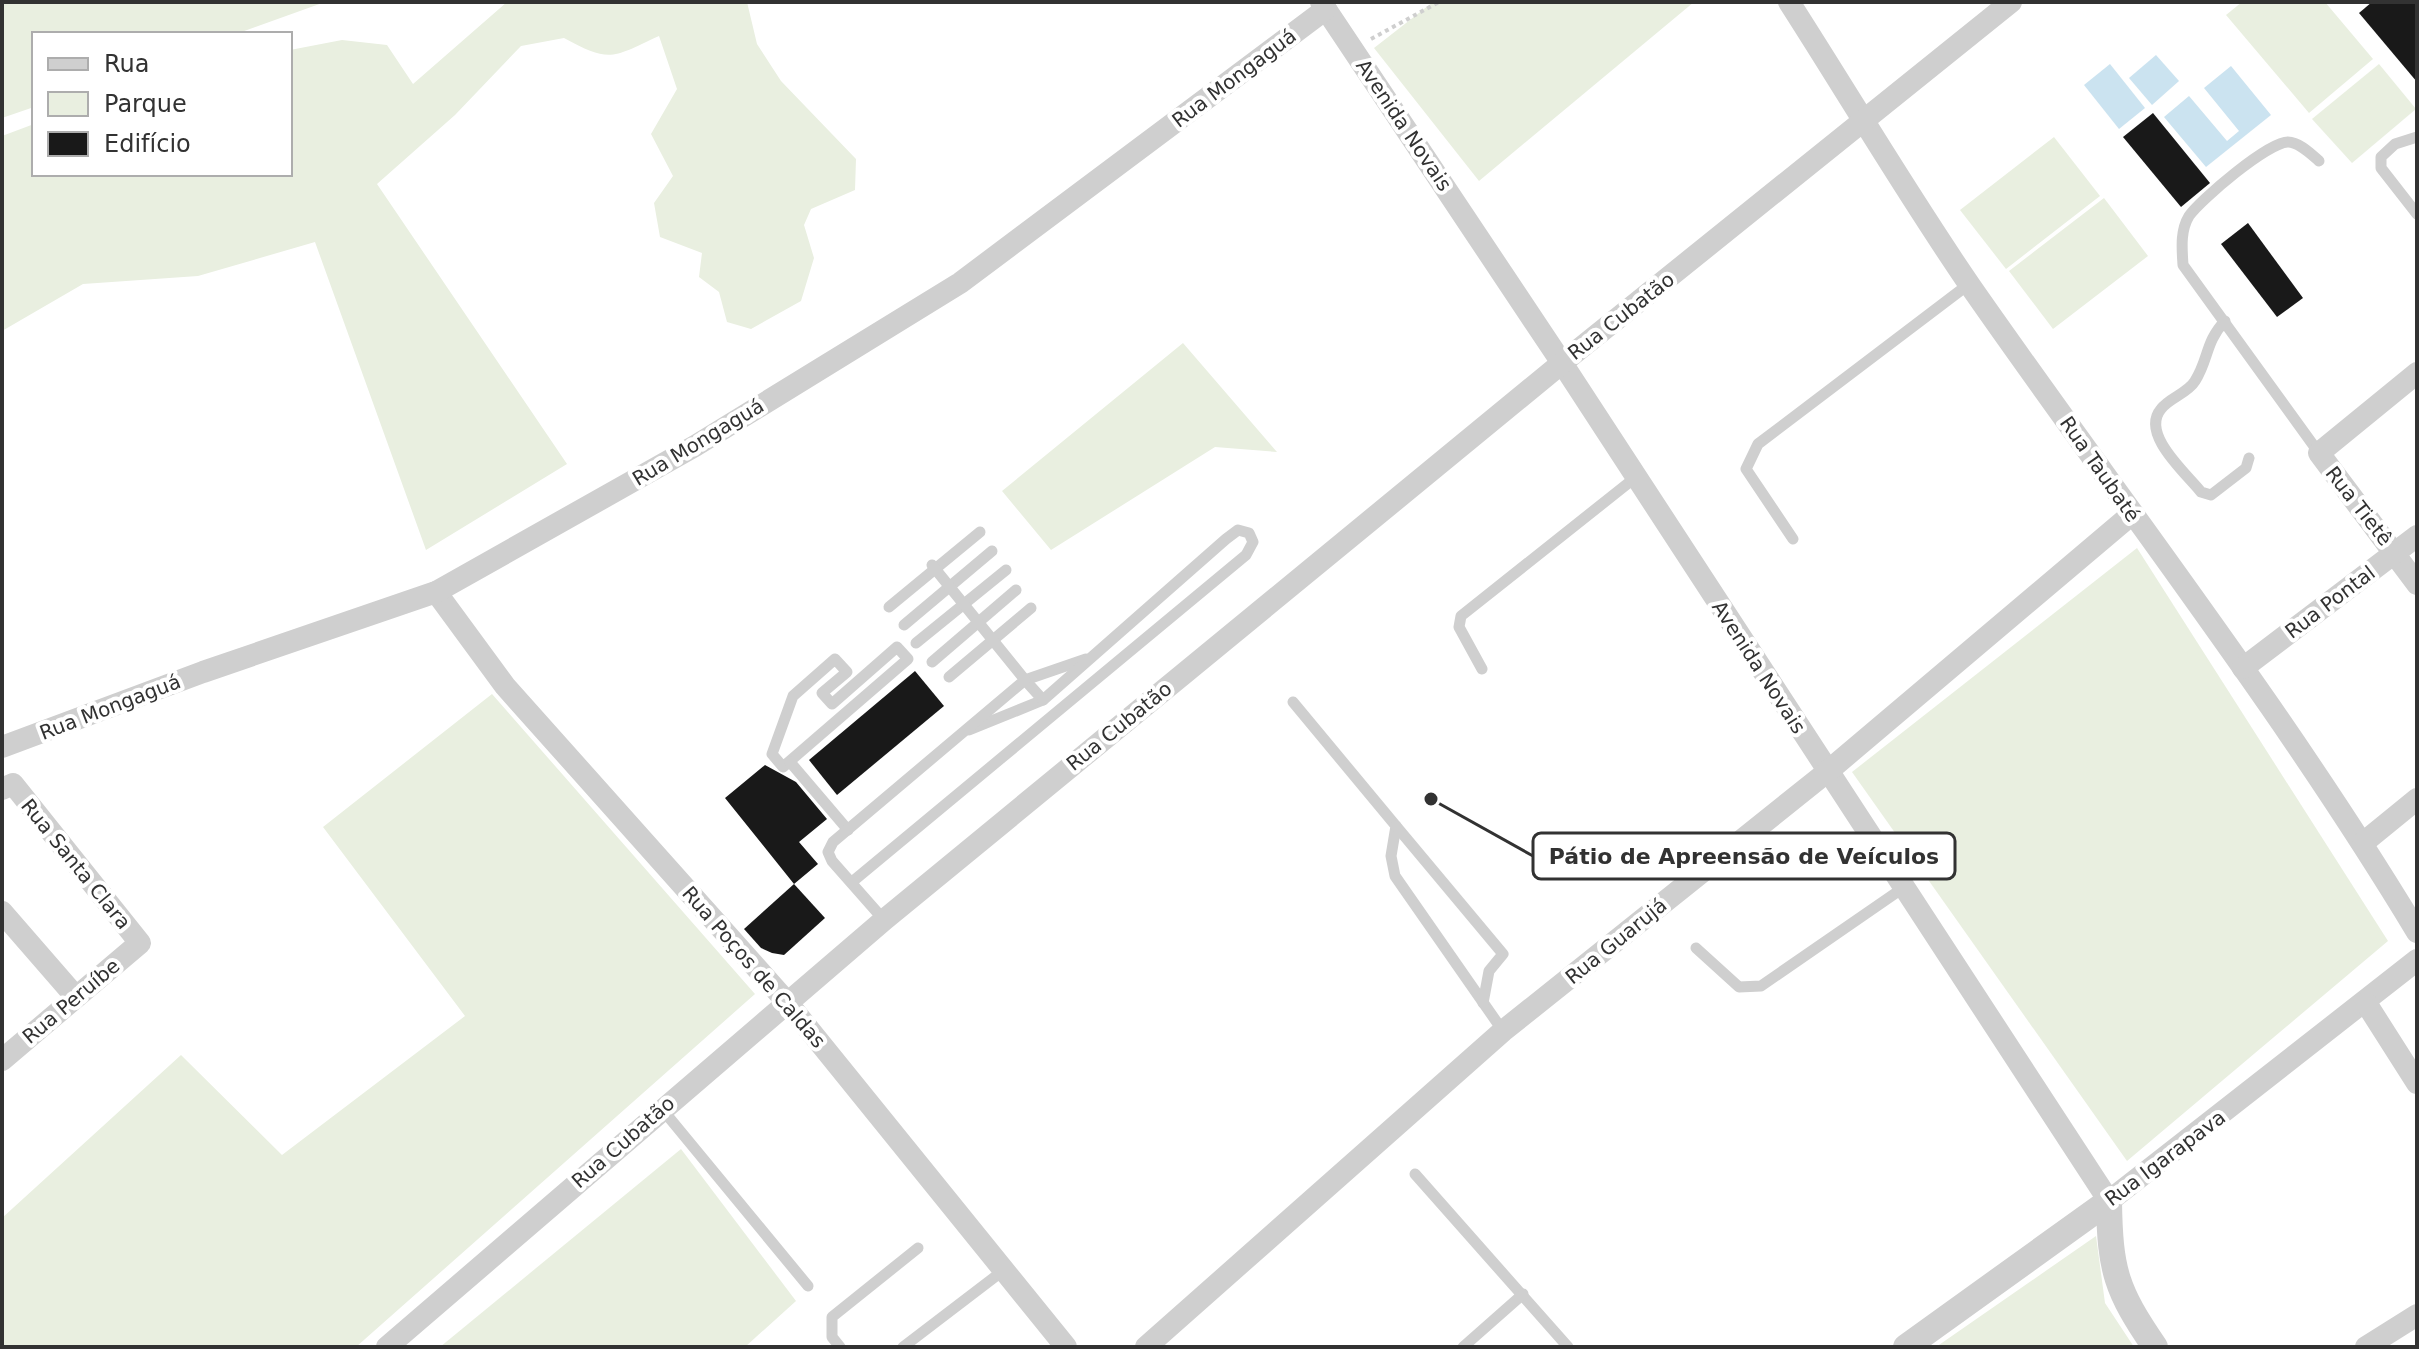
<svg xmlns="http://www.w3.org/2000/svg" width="2419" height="1349" viewBox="0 0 2419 1349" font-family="'DejaVu Sans',sans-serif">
  <rect width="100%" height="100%" fill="#fff"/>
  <g fill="#e9efe0">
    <polygon points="2,2 325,2 236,34 34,34 34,107 2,118"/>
    <path d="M 507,2 L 747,2 L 757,44 L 781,81 L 856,159 L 855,190 L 811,209 L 804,225 L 814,258 L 801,301 L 751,329 L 727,322 L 719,292 L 699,277 L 702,253 L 660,237 L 654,203 L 673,176 L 651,134 L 677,89 L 659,36 C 613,57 611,64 564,38 L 521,46 L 455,115 L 377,184 L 567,464 L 426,550 L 315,242 L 198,276 L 83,284 L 2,331 L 2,136 L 34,124 L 34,174 L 290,174 L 290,50 L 342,40 L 387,45 L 413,84 Z"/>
    <polygon points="1433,2 1694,2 1479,181 1374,48"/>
    <polygon points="2242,2 2325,2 2373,59 2309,113 2226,15"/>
    <polygon points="2379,64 2416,109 2352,163 2312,119"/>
    <polygon points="2054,137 2100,196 2006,269 1960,210"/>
    <polygon points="2104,198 2148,256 2053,329 2009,271"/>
    <polygon points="1183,343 1277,452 1215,447 1051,550 1002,491"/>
    <polygon points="2137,548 2388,941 2127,1161 1852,772"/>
    <polygon points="492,694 755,994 356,1347 2,1347 2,1218 181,1055 282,1155 465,1016 323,827"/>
    <polygon points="681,1149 796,1301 745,1347 440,1347"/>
    <polygon points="2096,1236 2105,1303 2134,1347 1936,1347"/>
  </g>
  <g fill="#cbe3f0">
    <polygon points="2156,55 2179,81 2152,105 2129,78"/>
    <polygon points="2110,64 2145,108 2119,129 2084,85"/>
    <polygon points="2231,66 2271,115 2206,167 2164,117 2189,96 2227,141 2239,131 2204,88"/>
  </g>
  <g fill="#191919">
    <polygon points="2372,2 2417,2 2417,82 2359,13"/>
    <polygon points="2153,113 2210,183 2181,207 2123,137"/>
    <polygon points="2248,223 2303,298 2277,317 2221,244"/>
    <polygon points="915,671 944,706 837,795 809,760"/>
    <polygon points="765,765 796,782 827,819 799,842 818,864 794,884 725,798"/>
    <polygon points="794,884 825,918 784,955 772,953 761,948 744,929"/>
  </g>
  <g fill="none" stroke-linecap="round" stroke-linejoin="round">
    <polyline stroke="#cfcfcf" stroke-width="4" stroke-dasharray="4 4" stroke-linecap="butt" points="1371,39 1439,2"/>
    <g stroke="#cfcfcf" stroke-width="11">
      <polyline points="2417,137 2395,144 2381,157 2381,168 2417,214"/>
      <path d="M 2225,321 C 2205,342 2209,359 2195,381 C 2188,393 2169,398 2161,409 C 2140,434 2186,473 2201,492 L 2211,495 L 2246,468 L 2249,458"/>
      <path d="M 2319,453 L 2183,265 C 2182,249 2180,231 2189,216 C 2200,200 2268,142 2288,142 C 2299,142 2311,154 2319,161"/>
      <polyline points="1793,539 1746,469 1758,444 1969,284"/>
      <polyline points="889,607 980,532"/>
      <polyline points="904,625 992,551"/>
      <polyline points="916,643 1006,570"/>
      <polygon points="897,647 908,659 783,767 772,754 793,696 835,659 847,672 822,693 832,704"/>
      <polyline points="932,662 1016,590"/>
      <polyline points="1482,669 1459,627 1461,616 1636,477"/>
      <polyline points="949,677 1031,608"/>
      <polyline points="1293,702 1396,826 1391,856 1395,876 1503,1031"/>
      <polyline points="969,730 1043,700 1025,680 1086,659"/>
      <polyline points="790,762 848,830"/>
      <polyline points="1396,826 1503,954 1489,971 1483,1003"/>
      <polyline points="852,882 1246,555 1253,542 1249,533 1238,530 1226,539 1043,700"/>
      <polyline points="884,920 832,861 828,852 833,842 1025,680 932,565"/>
      <polyline points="1696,948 1739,987 1761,986 1903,888"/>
      <polyline points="662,1109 808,1286"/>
      <polyline points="1415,1174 1568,1347"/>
      <polyline points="840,1347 832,1337 832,1317 918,1248"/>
      <polyline points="903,1347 1004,1270"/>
      <polyline points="1463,1347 1523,1294"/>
    </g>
    <g stroke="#cfcfcf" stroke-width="22">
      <polyline points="1321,2 1562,363 2109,1201 2417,960"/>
      <path d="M 1789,2 C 1850,97 1907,194 1971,287 C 2120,501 2282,708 2417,932"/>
      <polyline points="2417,373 2319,453 2417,584"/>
      <polyline points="436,592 505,686 786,1001 1066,1347"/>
      <polyline points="2243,668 2417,536"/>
      <polyline points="2,747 203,672 436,592 695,446 960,283 1326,9"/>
      <polyline points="2,789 13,784 140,943 2,1060"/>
      <polyline points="2363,843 2417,799"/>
      <polyline points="2,912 75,996"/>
      <polyline points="2366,1003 2417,1083"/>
      <polyline points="387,1347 884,920 1562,363 2011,2"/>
      <polyline points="1146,1347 1503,1031 1827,772 2132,514"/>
      <polyline points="2366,1347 2417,1315"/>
    </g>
    <g stroke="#cfcfcf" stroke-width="26">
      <path d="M 2109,1201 C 2110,1271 2116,1290 2155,1347"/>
      <polyline points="1906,1347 2109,1201"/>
    </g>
  </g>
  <g text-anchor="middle" stroke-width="8" stroke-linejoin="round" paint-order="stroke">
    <g font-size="20" fill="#323232" stroke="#fff">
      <text transform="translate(1234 78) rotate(-37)" y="7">Rua Mongaguá</text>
      <text transform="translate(1404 125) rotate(56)" y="7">Avenida Novais</text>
      <text transform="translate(1621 316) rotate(-38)" y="7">Rua Cubatão</text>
      <text transform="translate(698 442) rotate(-31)" y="7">Rua Mongaguá</text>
      <text transform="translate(2100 469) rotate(55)" y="7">Rua Taubaté</text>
      <text transform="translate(2359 506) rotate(52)" y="7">Rua Tietê</text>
      <text transform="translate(2330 602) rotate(-37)" y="7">Rua Pontal</text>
      <text transform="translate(1759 667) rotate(57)" y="7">Avenida Novais</text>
      <text transform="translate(110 707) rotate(-21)" y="7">Rua Mongaguá</text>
      <text transform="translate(1119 726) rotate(-39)" y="7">Rua Cubatão</text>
      <text transform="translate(76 864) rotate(51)" y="7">Rua Santa Clara</text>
      <text transform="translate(1616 941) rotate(-39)" y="7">Rua Guarujá</text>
      <text transform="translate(754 967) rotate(49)" y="7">Rua Poços de Caldas</text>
      <text transform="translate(71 1001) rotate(-40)" y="7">Rua Peruíbe</text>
      <text transform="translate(623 1142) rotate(-41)" y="7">Rua Cubatão</text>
      <text transform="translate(2165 1158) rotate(-37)" y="7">Rua Igarapava</text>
    </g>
  </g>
  <path fill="none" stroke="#323232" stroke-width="3" d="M1431 799L1533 856"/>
  <circle fill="#323232" stroke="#fff" stroke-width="3" cx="1431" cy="799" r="8"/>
  <rect fill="#fff" stroke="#323232" stroke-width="3" x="1533" y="833" width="422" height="46" rx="8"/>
  <g font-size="22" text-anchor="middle" font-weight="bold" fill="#323232">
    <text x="1744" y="864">Pátio de Apreensão de Veículos</text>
  </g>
  <rect width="2419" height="1349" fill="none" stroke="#323232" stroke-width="8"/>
  <rect x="32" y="32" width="260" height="144" fill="#ffffff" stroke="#adadad" stroke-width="2"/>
  <rect x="48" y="58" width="40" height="12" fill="#cfcfcf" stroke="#adadad" stroke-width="2"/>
  <text x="104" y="72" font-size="24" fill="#323232">Rua</text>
  <rect x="48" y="92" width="40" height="24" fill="#e9efe0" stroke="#adadad" stroke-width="2"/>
  <text x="104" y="112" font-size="24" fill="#323232">Parque</text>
  <rect x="48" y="132" width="40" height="24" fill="#191919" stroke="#adadad" stroke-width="2"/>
  <text x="104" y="152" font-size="24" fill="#323232">Edifício</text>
</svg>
